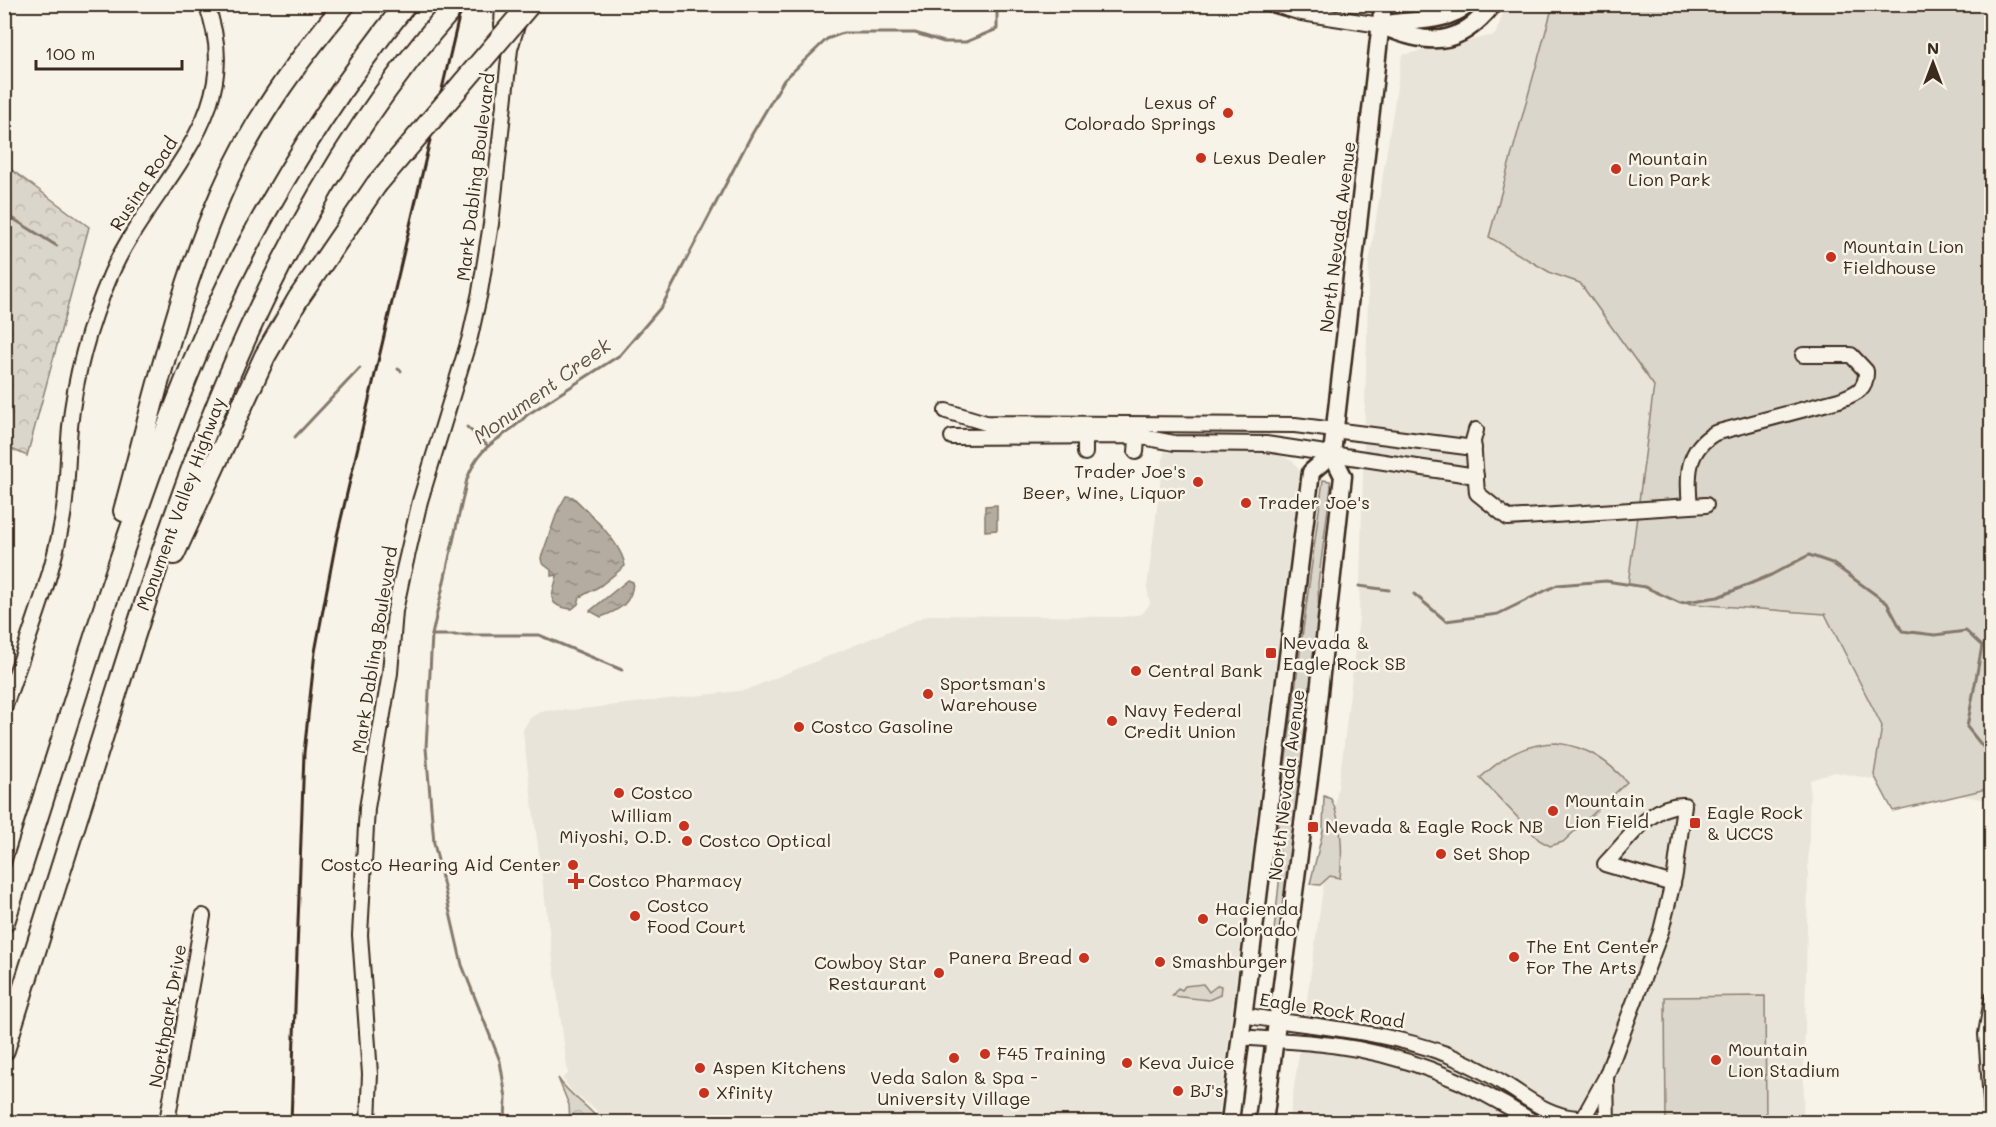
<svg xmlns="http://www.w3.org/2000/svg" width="1996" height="1127" viewBox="0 0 1996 1127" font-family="Mali,sans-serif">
  <defs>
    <pattern id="park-crowns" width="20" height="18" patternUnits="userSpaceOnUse" patternTransform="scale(1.5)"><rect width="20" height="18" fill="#dbd6cb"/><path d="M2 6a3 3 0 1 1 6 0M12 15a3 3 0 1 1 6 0" fill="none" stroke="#bdb8ae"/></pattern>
    <pattern id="water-ripples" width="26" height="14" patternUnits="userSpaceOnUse" patternTransform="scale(1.5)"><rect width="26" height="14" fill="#b4aca0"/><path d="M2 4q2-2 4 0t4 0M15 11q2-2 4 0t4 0" fill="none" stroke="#948c82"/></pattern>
  </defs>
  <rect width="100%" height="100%" fill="#f7f3e8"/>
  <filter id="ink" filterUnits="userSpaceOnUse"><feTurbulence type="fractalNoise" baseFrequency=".0167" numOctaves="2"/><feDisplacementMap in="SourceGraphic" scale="12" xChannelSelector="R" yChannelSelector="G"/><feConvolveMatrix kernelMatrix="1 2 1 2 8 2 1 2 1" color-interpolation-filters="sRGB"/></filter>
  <g filter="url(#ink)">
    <g fill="#e9e4d9">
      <polygon points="1506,5 1991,5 1991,801 1835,772 1810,780 1803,1122 1289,1122 1343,752 1359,617 1369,263 1402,55 1495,35"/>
      <polygon points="1164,452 1277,453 1294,462 1300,472 1218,1122 605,1122 594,1108 573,1093 562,1078 568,1074 524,741 523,730 530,718 542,711 582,709 746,690 928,615 1122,617 1142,614 1150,604 1147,588"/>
    </g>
    <g fill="#dbd6cb" stroke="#8b8074" stroke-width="1.5">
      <polygon points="1553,5 1991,5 1991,788 1893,811 1874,775 1882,726 1825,614 1680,603 1645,587 1628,585 1654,386 1580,283 1551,273 1489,237"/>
      <polygon points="1323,480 1330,481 1331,486 1318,584 1319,626 1280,932 1274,931 1280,874 1278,818"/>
      <path d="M 1557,743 C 1587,747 1607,760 1627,782 L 1563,842 L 1550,846 L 1539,840 L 1480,778 C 1503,757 1525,743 1557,743 Z"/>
      <path d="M 1324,796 L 1331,799 C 1342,822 1343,853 1340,878 L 1330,876 L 1320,885 L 1310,884 L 1323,831 Z"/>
      <polygon points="1203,984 1209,992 1218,985 1221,986 1220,995 1209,1000 1172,996 1178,988 1182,990 1185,986"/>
      <polygon points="1765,996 1766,1122 1666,1122 1665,997"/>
    </g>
    <g fill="url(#park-crowns)" stroke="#8b8074" stroke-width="1.5">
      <polygon points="5,165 89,227 27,456 5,446"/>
      <path d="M 558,1078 C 570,1097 589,1105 600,1122 L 570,1122 L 569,1105 Z"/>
    </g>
    <g fill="url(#water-ripples)" stroke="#84786c" stroke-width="1.5">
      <path d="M 566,496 L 573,497 C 589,513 622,543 625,566 L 600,586 L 580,597 L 578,604 L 572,609 C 541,606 555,591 557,575 L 551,576 L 551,570 L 542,563 L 541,558 L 558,510 Z"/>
      <polygon points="997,505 997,530 985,531 985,506"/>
      <path d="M 628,580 L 633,582 C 632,603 620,610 601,617 L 590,611 Z"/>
    </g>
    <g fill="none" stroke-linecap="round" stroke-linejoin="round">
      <g stroke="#84786c" stroke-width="3">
        <polyline points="4,213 57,246"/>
        <polyline points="398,369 401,371"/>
        <polyline points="467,427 487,445"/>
        <polyline points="295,437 360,368"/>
        <polyline points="1359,586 1389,590"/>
        <polyline points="1414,594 1446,621 1498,614 1557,585 1606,581 1645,587 1680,603 1718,597 1771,575 1809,555 1832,563 1887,603 1902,631 1935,635 1966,631 1982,646 1967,727 1992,758"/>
        <polyline points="432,635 539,635 622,670"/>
        <path d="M 505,1122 L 506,1098 L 500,1061 L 462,965 L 434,843 L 426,748 L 432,635 L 467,479 C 482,439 502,442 527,415 L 620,355 L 662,306 L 752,134 L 784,80 L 827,39 L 843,33 L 915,33 L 944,42 L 966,42 L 997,29 L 997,10 L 1005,4"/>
      </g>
      <g stroke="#3b2a1e" stroke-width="18">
        <g id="minor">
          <polyline points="503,4 502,25 506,38"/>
          <polyline points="1271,4 1302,13 1380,25"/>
          <polyline points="946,411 986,423 1295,425 1474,448"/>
          <polyline points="1085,428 1085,453"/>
          <polyline points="1476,430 1473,441 1477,493 1508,518 1706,505"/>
          <polyline points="952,437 1137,436 1174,443 1266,444 1476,476"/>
          <polyline points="1136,452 1138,427"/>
          <path d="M 1690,506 C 1687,476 1686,450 1715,433 L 1839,400 C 1855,394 1867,390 1866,371 L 1851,355 L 1803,355"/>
          <path d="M 4,709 C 24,648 50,586 62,522 C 68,491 67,459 70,427 C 75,375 90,323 111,274 C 151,182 250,115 206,4"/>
          <polyline points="1992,999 1986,1034 1992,1114"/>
          <path d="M 1243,1015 C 1311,1027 1381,1030 1446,1054 C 1465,1062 1486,1072 1503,1083 C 1528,1098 1547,1116 1577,1118"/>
          <path d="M 1240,1037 C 1271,1040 1302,1041 1332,1045 C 1404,1054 1473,1083 1533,1122"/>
          <polyline points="1606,1077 1607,1122"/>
          <path d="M 1585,1115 L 1606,1077 L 1661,931 L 1675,874 L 1684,805 C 1651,803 1627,842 1605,864 L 1673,884"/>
          <polyline points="167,1122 203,916"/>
          <polyline points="368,1122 370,1074 360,935 367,808 390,673 395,611 402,578 420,501 470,337 480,292 491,224 510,49 518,22"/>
        </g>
      </g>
      <g stroke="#3b2a1e" stroke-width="21">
        <g id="major">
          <path d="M 1380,25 C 1428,45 1458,49 1493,4"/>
          <path d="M 1381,25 C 1412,19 1444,24 1469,4"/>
          <polyline points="1230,1122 1311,472 1332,454"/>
          <polyline points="1264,1122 1312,755 1343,476 1332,454 1383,4"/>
        </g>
      </g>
      <g stroke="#3b2a1e" stroke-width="24">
        <g id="highway">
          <path d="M 124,511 C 153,405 177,295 221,194 C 251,124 296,62 345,4"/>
          <polyline points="174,554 265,356 298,299 376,185"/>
          <path d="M 4,922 C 43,801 80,680 120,560 C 157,452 196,342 250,241 C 294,158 347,78 406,4"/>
          <path d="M 4,1050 C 41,932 78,815 115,697 C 192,451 280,200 456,4"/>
        </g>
      </g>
      <use href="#minor" stroke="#f7f3e8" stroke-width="14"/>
      <use href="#major" stroke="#f7f3e8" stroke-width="16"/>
      <use href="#highway" stroke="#f7f3e8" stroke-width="20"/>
      <polyline stroke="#3b2a1e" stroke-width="3" points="291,1122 304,753 315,652 337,536 462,4"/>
      <g stroke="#3b2a1e" stroke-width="24" stroke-linecap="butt">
        <polyline id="highway-bridge" points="376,185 530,4"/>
      </g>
      <use href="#highway-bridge" stroke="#f7f3e8" stroke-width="20"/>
    </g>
  </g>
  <g fill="#c8321e" stroke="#f7f3e8" stroke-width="2">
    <circle cx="1228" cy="113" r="6"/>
    <circle cx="1201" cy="158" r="6"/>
    <circle cx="1616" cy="169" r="6"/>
    <circle cx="1831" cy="257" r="6"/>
    <circle cx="1198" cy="482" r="6"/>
    <circle cx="1246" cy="503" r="6"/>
    <rect x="1265" y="647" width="12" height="12" rx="3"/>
    <circle cx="1136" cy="671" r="6"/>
    <circle cx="928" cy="694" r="6"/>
    <circle cx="1112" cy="721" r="6"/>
    <circle cx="799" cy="727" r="6"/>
    <circle cx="619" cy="793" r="6"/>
    <circle cx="1553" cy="811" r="6"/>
    <rect x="1689" y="817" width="12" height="12" rx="3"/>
    <circle cx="684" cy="826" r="6"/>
    <rect x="1307" y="821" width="12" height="12" rx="3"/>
    <circle cx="687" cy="841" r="6"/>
    <circle cx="1441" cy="854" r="6"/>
    <circle cx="573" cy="865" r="6"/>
    <path d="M573 872h6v6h6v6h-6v6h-6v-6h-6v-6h6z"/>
    <circle cx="635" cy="916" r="6"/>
    <circle cx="1203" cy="919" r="6"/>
    <circle cx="1514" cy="957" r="6"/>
    <circle cx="1084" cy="958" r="6"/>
    <circle cx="1160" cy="962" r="6"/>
    <circle cx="939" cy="973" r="6"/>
    <circle cx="985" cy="1054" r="6"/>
    <circle cx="954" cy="1058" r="6"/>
    <circle cx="1716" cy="1060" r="6"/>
    <circle cx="1127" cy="1063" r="6"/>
    <circle cx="700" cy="1068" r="6"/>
    <circle cx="1178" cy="1091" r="6"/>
    <circle cx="704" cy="1093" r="6"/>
  </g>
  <g text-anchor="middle" stroke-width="5" stroke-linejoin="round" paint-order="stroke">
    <g font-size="18" fill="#3b2a1e" stroke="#f7f3e8" text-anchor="start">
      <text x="1216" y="109" text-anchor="end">Lexus of<tspan x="1216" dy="21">Colorado Springs</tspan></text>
      <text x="1213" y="164">Lexus Dealer</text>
      <text x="1628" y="165">Mountain<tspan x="1628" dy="21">Lion Park</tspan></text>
      <text x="1843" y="253">Mountain Lion<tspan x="1843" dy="21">Fieldhouse</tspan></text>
      <text x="1186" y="478" text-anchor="end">Trader Joe's<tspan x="1186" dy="21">Beer, Wine, Liquor</tspan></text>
      <text x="1258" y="509">Trader Joe's</text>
      <text x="1283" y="649">Nevada &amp;<tspan x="1283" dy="21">Eagle Rock SB</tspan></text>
      <text x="1148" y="677">Central Bank</text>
      <text x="940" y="690">Sportsman's<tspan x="940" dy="21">Warehouse</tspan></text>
      <text x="1124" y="717">Navy Federal<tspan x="1124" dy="21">Credit Union</tspan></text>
      <text x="811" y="733">Costco Gasoline</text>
      <text x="631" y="799">Costco</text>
      <text x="1565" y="807">Mountain<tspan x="1565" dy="21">Lion Field</tspan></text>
      <text x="1707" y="819">Eagle Rock<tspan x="1707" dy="21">&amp; UCCS</tspan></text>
      <text x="672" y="822" text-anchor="end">William<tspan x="672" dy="21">Miyoshi, O.D.</tspan></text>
      <text x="1325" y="833">Nevada &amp; Eagle Rock NB</text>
      <text x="699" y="847">Costco Optical</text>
      <text x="1453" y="860">Set Shop</text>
      <text x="561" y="871" text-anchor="end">Costco Hearing Aid Center</text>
      <text x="588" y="887">Costco Pharmacy</text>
      <text x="647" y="912">Costco<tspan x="647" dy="21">Food Court</tspan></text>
      <text x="1215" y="915">Hacienda<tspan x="1215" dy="21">Colorado</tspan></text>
      <text x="1526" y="953">The Ent Center<tspan x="1526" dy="21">For The Arts</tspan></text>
      <text x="1072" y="964" text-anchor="end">Panera Bread</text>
      <text x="1172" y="968">Smashburger</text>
      <text x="927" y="969" text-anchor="end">Cowboy Star<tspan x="927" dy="21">Restaurant</tspan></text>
      <text x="1728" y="1056">Mountain<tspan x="1728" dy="21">Lion Stadium</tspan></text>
      <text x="997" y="1060">F45 Training</text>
      <text x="1139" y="1069">Keva Juice</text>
      <text x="712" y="1074">Aspen Kitchens</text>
      <text x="954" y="1084" text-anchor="middle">Veda Salon &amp; Spa -<tspan x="954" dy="21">University Village</tspan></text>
      <text x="1190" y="1097">BJ's</text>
      <text x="716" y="1099">Xfinity</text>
    </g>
    <g font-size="18" fill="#3b2a1e" stroke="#f7f3e8">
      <text transform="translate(476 177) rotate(-83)" y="6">Mark Dabling Boulevard</text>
      <text transform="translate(144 184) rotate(-57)" y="6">Rusina Road</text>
      <text transform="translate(1338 237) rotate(-83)" y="6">North Nevada Avenue</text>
      <text transform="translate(181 504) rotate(-70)" y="6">Monument Valley Highway</text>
      <text transform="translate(375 650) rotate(-81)" y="6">Mark Dabling Boulevard</text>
      <text transform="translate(1287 785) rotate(-83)" y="6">North Nevada Avenue</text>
      <text transform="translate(1332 1011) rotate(9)" y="6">Eagle Rock Road</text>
      <text transform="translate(168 1016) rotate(-80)" y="6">Northpark Drive</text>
    </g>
    <g font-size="20" font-style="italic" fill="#5f5145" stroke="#f7f3e8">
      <text transform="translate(542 391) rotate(-36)" y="7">Monument Creek</text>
    </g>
  </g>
  <rect width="1996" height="1127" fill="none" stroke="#f7f3e8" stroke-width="24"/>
  <rect x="12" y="12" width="1972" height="1103" fill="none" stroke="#3b2a1e" stroke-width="2" filter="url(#ink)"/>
  <g transform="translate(1933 63)" stroke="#f7f3e8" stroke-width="4.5" paint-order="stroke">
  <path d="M0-4.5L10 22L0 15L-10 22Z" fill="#3b2a1e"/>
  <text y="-9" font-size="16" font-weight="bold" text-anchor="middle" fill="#3b2a1e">N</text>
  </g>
  <path d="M36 60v9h146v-9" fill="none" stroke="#3b2a1e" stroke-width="3"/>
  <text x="45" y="60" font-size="18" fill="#3b2a1e" stroke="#f7f3e8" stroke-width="4.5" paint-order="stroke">100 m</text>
</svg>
